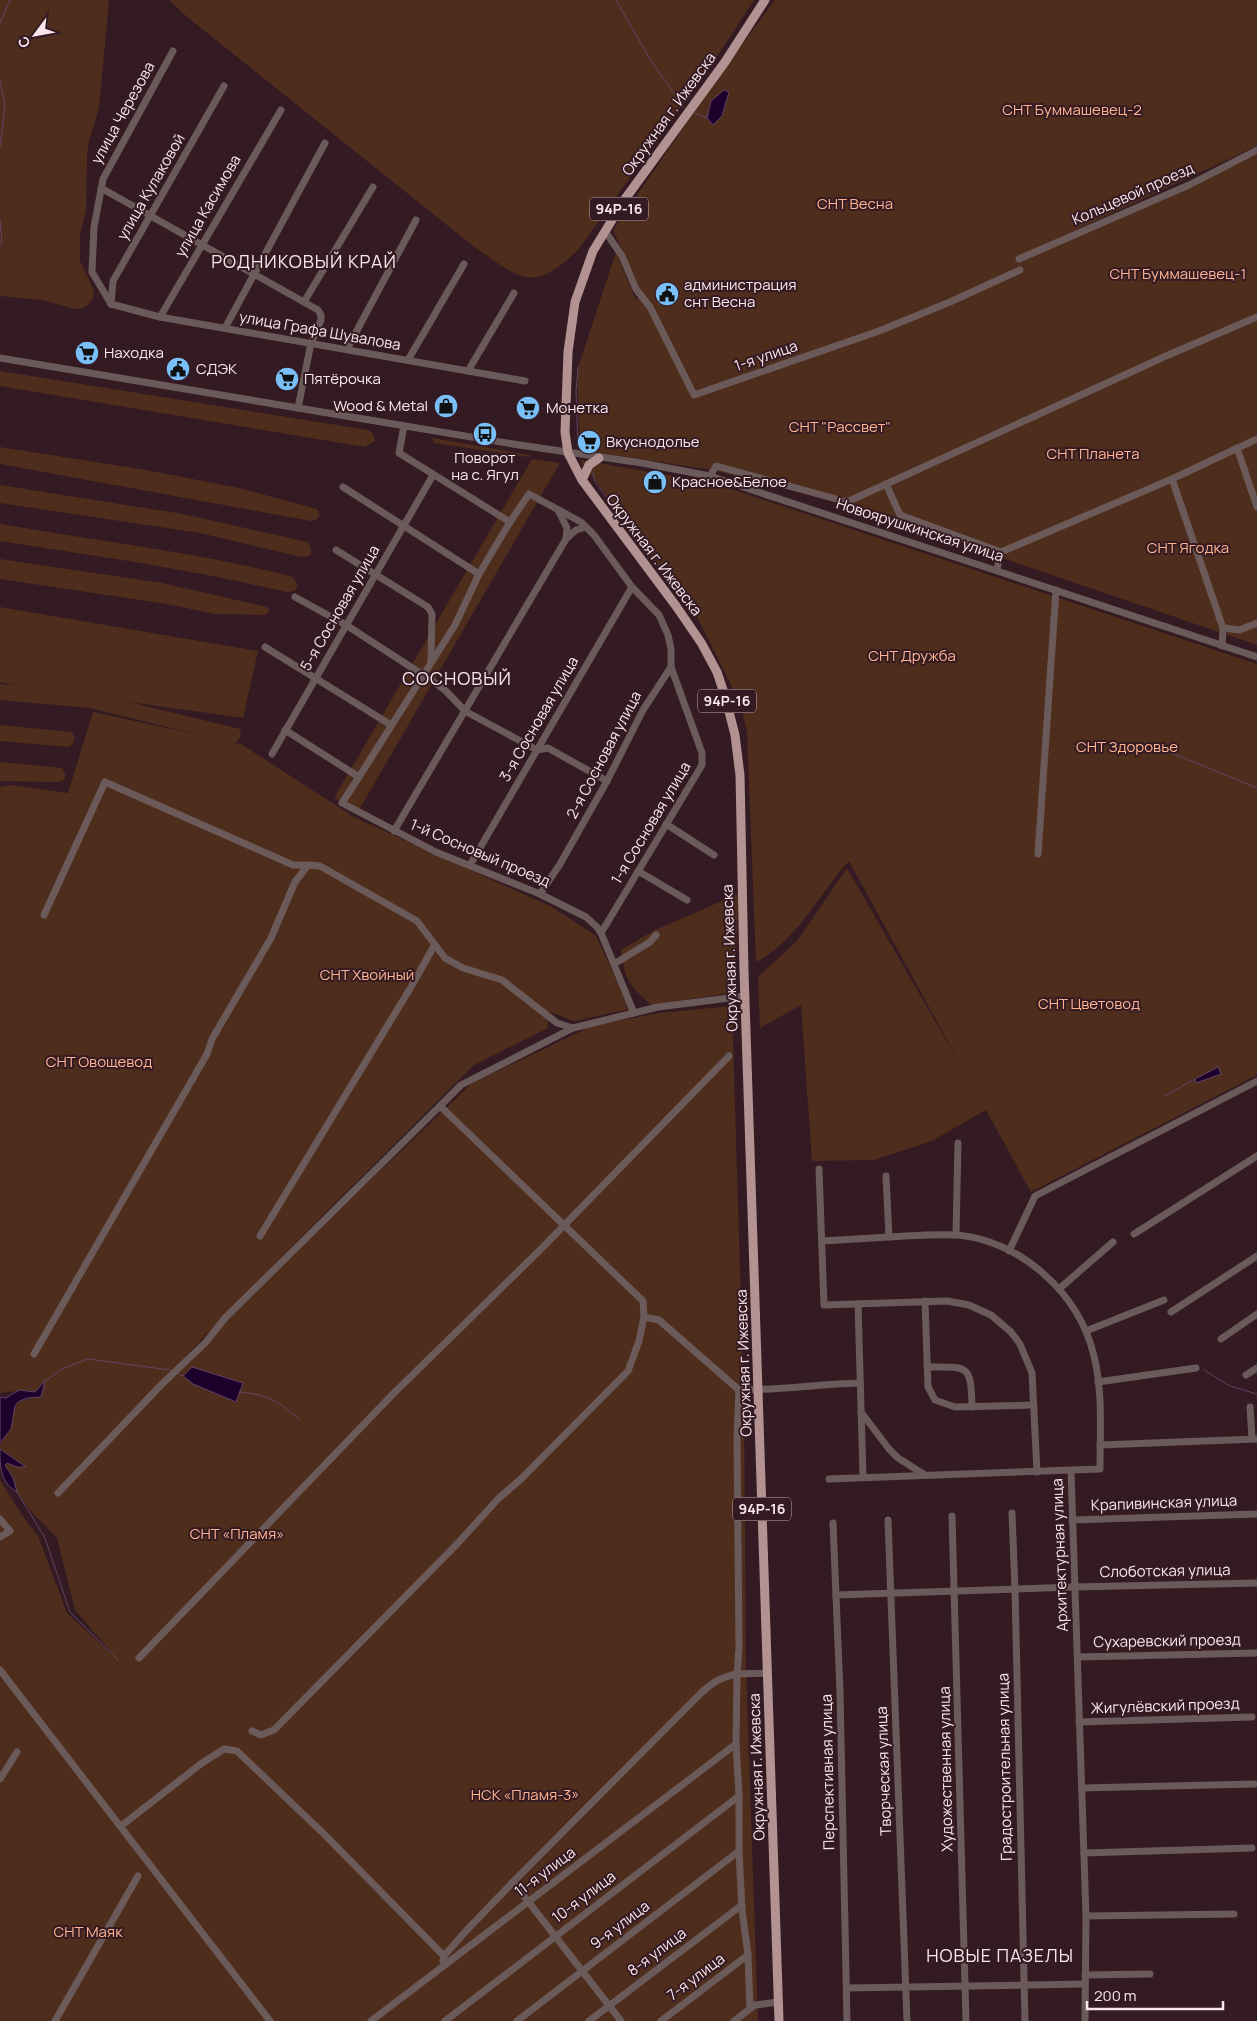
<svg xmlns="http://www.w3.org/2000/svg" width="1257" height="2021" viewBox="0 0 1257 2021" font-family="Manrope,sans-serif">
  <rect width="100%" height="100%" fill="#341a22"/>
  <g fill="#4f2d1d">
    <polygon points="0,0 109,0 99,108 89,141 87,157 86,211 80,234 80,261 94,290 93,298 89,304 83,308 75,309 42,300 0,296"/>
    <path d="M 169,0 L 754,0 L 720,52 L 578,250 C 531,296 519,277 473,246 L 186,16 Z"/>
    <polygon points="775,0 1257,0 1257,146 1016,258 1257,153 1257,645 1008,560 888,515 713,470 580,450 577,371 616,252 636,300 641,293 613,230 721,73"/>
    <polygon points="0,371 368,430 373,434 375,441 365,447 0,386"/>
    <polygon points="432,438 530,455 529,457 434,443"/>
    <polygon points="0,447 146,470 239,488 317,509 320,515 316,520 311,521 0,464"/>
    <polygon points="532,459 560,463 359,810 334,798"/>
    <path d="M 580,460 L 710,482 L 1257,664 L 1257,1075 L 1031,1192 L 986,1110 L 932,1141 L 874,1160 L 812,1161 L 801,1005 L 760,1028 L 758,977 L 797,941 L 847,868 L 965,1073 L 849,861 C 818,895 798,940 756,962 L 747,731 L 740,703 L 698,619 Z"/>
    <polygon points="0,485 183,514 307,542 311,547 311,554 309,556 301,557 200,533 0,503"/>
    <path d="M 0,524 C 98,541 197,552 293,577 L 298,586 L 294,591 L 288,592 L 218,577 L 141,563 L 0,541 Z"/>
    <polygon points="0,559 162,583 267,607 270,612 264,615 215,614 167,604 0,579"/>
    <path d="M 0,607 L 258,651 L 243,718 L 129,702 L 240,729 L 241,737 L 235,743 L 241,744 L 354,817 L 552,907 L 596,936 L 630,1009 L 574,1021 L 547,1011 L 548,1028 L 474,1065 L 284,1254 L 172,1370 L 472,1083 L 592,1026 L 659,1013 L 732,1006 L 744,1403 L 746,1668 L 758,2021 L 0,2021 L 0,1480 L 24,1518 L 38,1536 L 67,1613 L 117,1659 L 75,1610 L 57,1538 L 30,1510 L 17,1492 L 13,1478 L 5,1466 L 7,1463 L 25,1467 L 0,1449 C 0,1439 8,1437 11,1428 C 13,1425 13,1420 13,1416 C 15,1398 23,1400 38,1398 L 44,1382 L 35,1392 L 25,1390 L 0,1393 L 0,787 L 11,785 L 68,793 L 93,712 L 204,736 L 90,708 L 0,700 L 0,684 L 14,685 L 0,682 Z"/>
    <path d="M 0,725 L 71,732 C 77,737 75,744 68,747 L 0,741 Z"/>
    <polygon points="0,762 62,768 66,776 64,780 59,782 0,781"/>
    <path d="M 738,894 L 735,992 L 651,1005 C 630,986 624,979 621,950 L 653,931 Z"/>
  </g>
  <g fill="#1e002c" stroke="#604566">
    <polygon points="724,90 729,92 722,116 713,125 707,118 711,101"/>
    <polygon points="1218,1067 1221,1074 1196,1083 1195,1079"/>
    <polygon points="192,1367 243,1383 236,1402 193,1384 183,1376"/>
    <polygon points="45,1381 41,1397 27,1398 18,1402 15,1406 11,1429 0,1443 0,1397 6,1398 19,1390 35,1392"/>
    <path d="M 0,1449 L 26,1467 L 17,1467 L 7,1463 L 5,1465 L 13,1478 L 17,1492 C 0,1482 0,1466 0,1449 Z"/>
  </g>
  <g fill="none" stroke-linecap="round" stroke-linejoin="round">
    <g stroke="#604566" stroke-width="1">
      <polyline points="616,0 651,61 684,107"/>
      <polyline points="0,23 10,0"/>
      <polyline points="0,81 5,105 0,147"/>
      <polyline points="694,113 707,118"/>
      <polyline points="0,220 2,243 0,246"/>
      <polyline points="578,367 576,391 578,446"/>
      <polyline points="593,473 595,482 673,586"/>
      <polyline points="1145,742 1257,788"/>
      <polyline points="1165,1096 1195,1079"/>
      <polyline points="1204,1370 1230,1386 1257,1394"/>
      <polyline points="179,1374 183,1376"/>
      <polyline points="45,1381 64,1368 88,1359 170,1370"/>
      <path d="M 240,1392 C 269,1395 278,1401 300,1420"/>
      <polyline points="17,1492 45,1538 70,1612 119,1661"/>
    </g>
    <g stroke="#6a5b5a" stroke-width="7">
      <polyline points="101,188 318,310 321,315 321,320 311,343 298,408"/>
      <polyline points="605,231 622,256 636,289 650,307 694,395 879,331 950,302 1020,270"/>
      <polyline points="1019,259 1189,185 1257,150"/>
      <polyline points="304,302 373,187"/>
      <polyline points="111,304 160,317 525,381"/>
      <polyline points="111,304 92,272 94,227 103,179 173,51"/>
      <polyline points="111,304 113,281 224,86"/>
      <polyline points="160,317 281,110"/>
      <polyline points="225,328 325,143"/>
      <polyline points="347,349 416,220"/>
      <polyline points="0,358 513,444 642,463 710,476 1257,657"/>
      <polyline points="408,360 464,264"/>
      <polyline points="468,371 514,293"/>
      <polyline points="404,426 399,453 510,522 529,494 581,522 594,535 632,587 659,615 668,635 671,649 671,667 643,710 607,781 560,864 540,894"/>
      <polyline points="1237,448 1257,507"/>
      <polyline points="710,476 716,466 847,502 1166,356 1257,317"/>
      <polyline points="1172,479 1223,628 1222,646"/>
      <polyline points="886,484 900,515 1001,552"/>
      <polyline points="343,487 479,574"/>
      <polyline points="558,510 567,528 566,539"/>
      <polyline points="336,550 428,607 432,614 431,660"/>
      <polyline points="997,569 1001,552 1172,479 1257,439"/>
      <polyline points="295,597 346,625 434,682 446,691 465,711 537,750 548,748 607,781"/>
      <polyline points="1223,628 1240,630 1257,623"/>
      <polyline points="265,647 391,725"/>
      <polyline points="285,730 359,777 342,803 436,852 540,894 586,917 597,927 601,933 634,1013"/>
      <polyline points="272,754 433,475"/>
      <polyline points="359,777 455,625 479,574 510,522"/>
      <polyline points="666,824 714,855"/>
      <polyline points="394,831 566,539 576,530 586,527"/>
      <polyline points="1038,854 1056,590"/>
      <polyline points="470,865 632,587"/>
      <polyline points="638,871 687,900"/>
      <polyline points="44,915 105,782 293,865 308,865"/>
      <polyline points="601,933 702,765 702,753 671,667"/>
      <polyline points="614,964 650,942 656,935"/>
      <polyline points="819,1169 824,1305 947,1301 969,1305 991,1315 1011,1332 1020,1344 1032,1373 1037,1472"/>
      <polyline points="886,1176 889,1237"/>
      <polyline points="1134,1234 1257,1156"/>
      <polyline points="956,1235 958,1143"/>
      <polyline points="260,1236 411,987 434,946"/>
      <path d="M 822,1241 C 849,1239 877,1238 905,1236 C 922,1235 941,1234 958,1235 C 1022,1242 1079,1293 1094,1356 C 1103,1392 1100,1432 1100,1469 L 829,1479"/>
      <polyline points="1009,1251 1035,1196 1257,1081"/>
      <polyline points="1059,1289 1113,1242"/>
      <polyline points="925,1301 928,1387 935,1400 955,1407 1034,1405"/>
      <polyline points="858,1304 863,1477"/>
      <polyline points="1171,1312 1257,1256"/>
      <path d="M 644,1317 L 659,1320 L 739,1390 C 780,1390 820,1384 860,1383"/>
      <polyline points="1086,1331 1164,1300"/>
      <polyline points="1221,1339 1257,1314"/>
      <polyline points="34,1354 207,1054 212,1039 271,938 295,882 308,865 320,866 417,921 445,958 463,968 502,980 557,1023 573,1028 658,1007 745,996"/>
      <path d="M 927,1367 C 968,1367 971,1363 972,1407"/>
      <polyline points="1246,1375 1257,1368"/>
      <polyline points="1098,1382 1196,1368"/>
      <polyline points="739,1390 737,1436 739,1648 737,1674 768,1673"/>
      <polyline points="1250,1407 1252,1439"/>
      <polyline points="861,1412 889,1449 898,1458 925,1475"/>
      <polyline points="1100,1445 1257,1439"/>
      <polyline points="1071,1471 1086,1916 1085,2021"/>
      <polyline points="58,1493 162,1384 206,1342 225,1318 440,1106"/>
      <polyline points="1012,1513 1015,1590 1025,2021"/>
      <polyline points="952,1516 966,2021"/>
      <polyline points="0,1519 10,1531 0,1537"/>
      <polyline points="888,1520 907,2021"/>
      <polyline points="1072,1520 1257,1514"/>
      <polyline points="833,1523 840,1692 847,2021"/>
      <polyline points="836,1595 1074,1587 1257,1583"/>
      <polyline points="1078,1657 1257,1653"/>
      <polyline points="139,1658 392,1395 543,1247 729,1056"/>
      <polyline points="0,1670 270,2021"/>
      <polyline points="1079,1722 1252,1717"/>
      <polyline points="252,1731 261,1735 274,1730 457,1544 498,1499 522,1478 628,1371 639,1341 644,1317 643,1301 440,1106 461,1085 573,1028"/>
      <polyline points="0,1779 17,1752"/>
      <polyline points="1082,1788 1254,1784"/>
      <polyline points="121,1826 202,1763 224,1749 237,1751 324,1834 444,1956"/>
      <polyline points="1084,1853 1252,1848"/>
      <path d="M 513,1882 L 698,1696 C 710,1684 720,1677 737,1674 L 736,1744 L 739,1796 L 739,1851 L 742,1910 L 748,1955 L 750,2008"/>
      <polyline points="1086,1916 1234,1914"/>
      <polyline points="443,1961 444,1956 465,1932 513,1882 621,2021"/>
      <polyline points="1085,1975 1150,1974"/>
      <polyline points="847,1988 1085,1984"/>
      <polyline points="55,2021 138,1876"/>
      <polyline points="371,2021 736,1744"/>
      <polyline points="445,2021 739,1796"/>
      <polyline points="517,2021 739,1851"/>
      <polyline points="589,2021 742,1905"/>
      <polyline points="661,2021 748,1955"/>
      <polyline points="734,2021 755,2005 779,2002"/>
    </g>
    <g stroke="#b29391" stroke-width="9">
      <polyline points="765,0 725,62 625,199 593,251 575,302 568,352 565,432 568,453 582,480 676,606 702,644 717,672 725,696 735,735 740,775 744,971 779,2021"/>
      <polyline points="582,480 589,465 599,458"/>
    </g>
  </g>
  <defs>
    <g id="civic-disc" transform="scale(1.25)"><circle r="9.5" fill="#79bff8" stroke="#341a22"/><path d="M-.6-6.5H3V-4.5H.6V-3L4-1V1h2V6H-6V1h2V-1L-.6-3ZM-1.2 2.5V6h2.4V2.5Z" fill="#111"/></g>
    <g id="supermarket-disc" transform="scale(1.25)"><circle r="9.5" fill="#79bff8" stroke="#341a22"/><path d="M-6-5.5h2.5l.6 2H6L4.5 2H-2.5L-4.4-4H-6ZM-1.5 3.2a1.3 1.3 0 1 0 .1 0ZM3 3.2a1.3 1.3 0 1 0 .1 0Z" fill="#111"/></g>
    <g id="shop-disc" transform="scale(1.25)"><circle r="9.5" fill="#79bff8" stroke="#341a22"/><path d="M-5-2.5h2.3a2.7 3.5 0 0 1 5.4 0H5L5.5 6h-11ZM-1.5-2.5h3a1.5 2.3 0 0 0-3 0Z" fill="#111"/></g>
    <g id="bus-disc" transform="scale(1.25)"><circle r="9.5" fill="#79bff8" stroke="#341a22"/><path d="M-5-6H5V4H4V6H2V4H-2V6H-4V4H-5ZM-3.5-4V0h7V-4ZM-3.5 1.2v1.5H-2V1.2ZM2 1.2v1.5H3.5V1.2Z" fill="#111"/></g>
  </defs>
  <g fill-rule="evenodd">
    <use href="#civic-disc" x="667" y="294"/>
    <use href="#supermarket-disc" x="87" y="353"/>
    <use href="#civic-disc" x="178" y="369"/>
    <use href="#supermarket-disc" x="287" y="379"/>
    <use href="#shop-disc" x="446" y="406"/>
    <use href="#supermarket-disc" x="528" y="408"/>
    <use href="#bus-disc" x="485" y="434"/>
    <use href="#supermarket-disc" x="589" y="442"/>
    <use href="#shop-disc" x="655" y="482"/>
  </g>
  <g text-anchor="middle" stroke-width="4" stroke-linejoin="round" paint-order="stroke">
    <g fill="#341a22" stroke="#bfaaaf" stroke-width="1">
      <rect x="590" y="197.5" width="58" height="23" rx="4"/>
      <rect x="698" y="689.5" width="58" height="23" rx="4"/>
      <rect x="733" y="1497.5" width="58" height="23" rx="4"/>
    </g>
    <g font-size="14" font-weight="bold" fill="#fae7ec">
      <text x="619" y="214">94Р-16</text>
      <text x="727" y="706">94Р-16</text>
      <text x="762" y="1514">94Р-16</text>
    </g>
    <g font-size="15" fill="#feb491" stroke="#341a22">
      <text x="1072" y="115">СНТ Буммашевец-2</text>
      <text x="855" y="209">СНТ Весна</text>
      <text x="1178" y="279">СНТ Буммашевец-1</text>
      <text x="840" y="432">СНТ "Рассвет"</text>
      <text x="1093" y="459">СНТ Планета</text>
      <text x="1188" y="553">СНТ Ягодка</text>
      <text x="912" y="661">СНТ Дружба</text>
      <text x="1127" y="752">СНТ Здоровье</text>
      <text x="367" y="980">СНТ Хвойный</text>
      <text x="1089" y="1009">СНТ Цветовод</text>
      <text x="99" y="1067">СНТ Овощевод</text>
      <text x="237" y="1539">СНТ «Пламя»</text>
      <text x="525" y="1800">НСК «Пламя-3»</text>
      <text x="88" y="1937">СНТ Маяк</text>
    </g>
    <g font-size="15" fill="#fae7ec" stroke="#341a22">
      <text transform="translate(123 113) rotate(-61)" y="5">улица Черезова</text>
      <text transform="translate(669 114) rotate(-54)" y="5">Окружная г. Ижевска</text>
      <text transform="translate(151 187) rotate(-60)" y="5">улица Кулаковой</text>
      <text transform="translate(1133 194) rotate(-24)" y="5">Кольцевой проезд</text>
      <text transform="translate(208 206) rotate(-60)" y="5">улица Касимова</text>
      <text transform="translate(320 331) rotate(10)" y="5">улица Графа Шувалова</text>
      <text transform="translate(766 356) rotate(-19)" y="5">1-я улица</text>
      <text transform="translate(920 530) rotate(18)" y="5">Новоярушкинская улица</text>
      <text transform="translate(654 555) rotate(53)" y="5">Окружная г. Ижевска</text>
      <text transform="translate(340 608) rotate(-60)" y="5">5-я Сосновая улица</text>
      <text transform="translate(539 719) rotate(-60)" y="5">3-я Сосновая улица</text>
      <text transform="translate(604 755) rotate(-62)" y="5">2-я Сосновая улица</text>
      <text transform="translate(651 823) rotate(-59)" y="5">1-я Сосновая улица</text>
      <text transform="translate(480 853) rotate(23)" y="5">1-й Сосновый проезд</text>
      <text transform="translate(730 958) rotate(-92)" y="5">Окружная г. Ижевска</text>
      <text transform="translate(744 1363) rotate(-92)" y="5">Окружная г. Ижевска</text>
      <text transform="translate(1164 1503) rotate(-2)" y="5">Крапивинская улица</text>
      <text transform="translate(1060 1555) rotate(-92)" y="5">Архитектурная улица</text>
      <text transform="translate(1165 1571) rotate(-1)" y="5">Слоботская улица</text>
      <text transform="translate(1167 1641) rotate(-1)" y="5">Сухаревский проезд</text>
      <text transform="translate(1165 1706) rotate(-2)" y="5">Жигулёвский проезд</text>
      <text transform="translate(757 1767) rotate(-92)" y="5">Окружная г. Ижевска</text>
      <text transform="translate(1005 1767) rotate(-91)" y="5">Градостроительная улица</text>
      <text transform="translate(946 1769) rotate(-91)" y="5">Художественная улица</text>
      <text transform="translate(884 1771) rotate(-92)" y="5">Творческая улица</text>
      <text transform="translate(828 1772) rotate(-91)" y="5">Перспективная улица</text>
      <text transform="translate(545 1872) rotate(-37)" y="5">11-я улица</text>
      <text transform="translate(584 1897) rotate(-37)" y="5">10-я улица</text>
      <text transform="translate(620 1925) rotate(-37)" y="5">9-я улица</text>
      <text transform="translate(657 1952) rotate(-37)" y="5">8-я улица</text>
      <text transform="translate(696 1977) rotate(-37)" y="5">7-я улица</text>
    </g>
    <g font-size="15" fill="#fae7ec" stroke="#341a22" text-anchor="start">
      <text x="684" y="290">администрация<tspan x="684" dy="17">снт Весна</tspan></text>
      <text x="104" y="358">Находка</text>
      <text x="196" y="374">СДЭК</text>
      <text x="304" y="384">Пятёрочка</text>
      <text x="428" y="411" text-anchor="end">Wood &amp; Metal</text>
      <text x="546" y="413">Монетка</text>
      <text x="606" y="447">Вкуснодолье</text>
      <text x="485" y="463" text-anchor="middle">Поворот<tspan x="485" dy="17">на с. Ягул</tspan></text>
      <text x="672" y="487">Красное&amp;Белое</text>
    </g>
    <g font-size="18" letter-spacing="1" fill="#fae7ec" stroke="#341a22">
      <text x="304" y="268">РОДНИКОВЫЙ КРАЙ</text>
      <text x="457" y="685">СОСНОВЫЙ</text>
      <text x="1000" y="1962">НОВЫЕ ПАЗЕЛЫ</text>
    </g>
  </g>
  <g transform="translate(35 35) rotate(238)" stroke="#341a22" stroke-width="4" paint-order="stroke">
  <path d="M0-4L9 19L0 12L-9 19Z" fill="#fae7ec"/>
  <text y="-8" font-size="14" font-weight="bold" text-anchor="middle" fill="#fae7ec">С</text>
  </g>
  <path d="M1087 2001v8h136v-8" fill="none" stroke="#fae7ec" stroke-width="2.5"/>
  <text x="1094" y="2001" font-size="15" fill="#fae7ec" stroke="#341a22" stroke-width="4" paint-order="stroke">200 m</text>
</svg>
